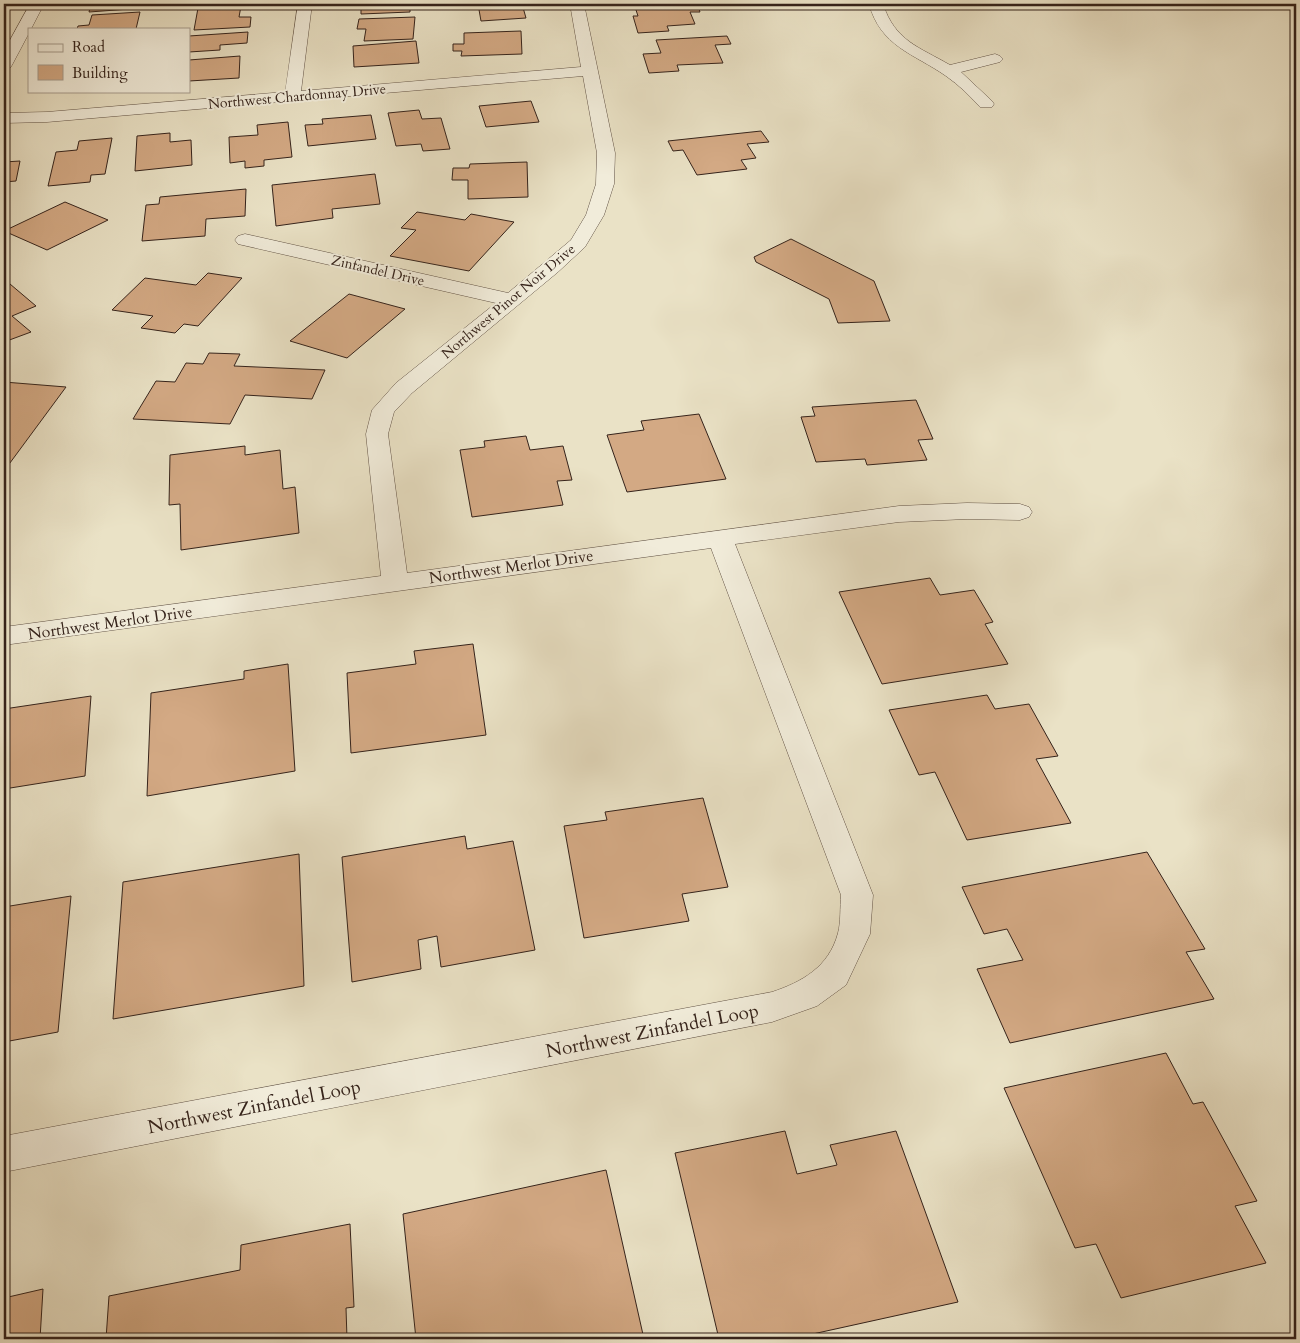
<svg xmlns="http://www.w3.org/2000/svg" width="1300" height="1343" viewBox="0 0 1300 1343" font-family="Cardo,serif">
  <rect width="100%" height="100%" fill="#eae2c6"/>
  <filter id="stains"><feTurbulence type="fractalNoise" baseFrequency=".004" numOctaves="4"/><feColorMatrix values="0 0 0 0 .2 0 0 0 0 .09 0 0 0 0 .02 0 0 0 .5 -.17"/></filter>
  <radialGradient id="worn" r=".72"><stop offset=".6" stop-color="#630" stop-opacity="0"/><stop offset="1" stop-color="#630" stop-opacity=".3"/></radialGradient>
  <g fill="#d3a984" stroke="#35231b">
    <polygon points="91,4 144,4 143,8 89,12"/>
    <polygon points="361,4 410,4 410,12 361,14"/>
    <polygon points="478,4 522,4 526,18 481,21"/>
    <polygon points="634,4 697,4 700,12 690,12 695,24 667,26 669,31 638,33 633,16 638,16"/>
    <polygon points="241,6 239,17 251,17 250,27 194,30 198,8"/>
    <polygon points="140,12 136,29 77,29 78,26 89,25 92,15"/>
    <polygon points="415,17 413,39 364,41 366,29 357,29 359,19"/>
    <polygon points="521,31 522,54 461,56 462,51 453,51 453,44 464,44 464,33"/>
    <polygon points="248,32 247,43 220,45 220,50 189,52 189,36"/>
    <polygon points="727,36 731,44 715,45 723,63 677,65 679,71 649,73 643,54 661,53 656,40"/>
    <polygon points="416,41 419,63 354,67 353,46"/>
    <polygon points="240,56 239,78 189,81 189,60"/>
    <polygon points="531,101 539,122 486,127 479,106"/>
    <polygon points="419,110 422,119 441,118 450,149 423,151 421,144 396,146 388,113"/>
    <polygon points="371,115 376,139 308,146 305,125 323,124 322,119"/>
    <polygon points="288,122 292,157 264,160 264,166 245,168 245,161 230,163 229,137 258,135 257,125"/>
    <polygon points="761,131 769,142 747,144 756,158 741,160 747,169 697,175 683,150 673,151 668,141"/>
    <polygon points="170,133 170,142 191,140 192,165 135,171 137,136"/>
    <polygon points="112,138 105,174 91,175 90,182 48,186 56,152 77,150 79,141"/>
    <polygon points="20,161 16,181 4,182 4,162"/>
    <polygon points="527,162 528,197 468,199 468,180 452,180 453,168 469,168 470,164"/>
    <polygon points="375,174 380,204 332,209 333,218 276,226 272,185"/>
    <polygon points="246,189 245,216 206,219 205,236 142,241 146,205 159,204 160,197"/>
    <polygon points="65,202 108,220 47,250 4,231"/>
    <polygon points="417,212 465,220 471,214 514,222 469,271 390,256 416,230 401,228"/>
    <polygon points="791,239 874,281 890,321 838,323 829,299 756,262 754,257"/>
    <polygon points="208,273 242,278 198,326 184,324 175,333 141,328 153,316 112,310 145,278 196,285"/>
    <polygon points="10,284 36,306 12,316 31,332 4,342 4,287"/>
    <polygon points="349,294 405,309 347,358 290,341"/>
    <polygon points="209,353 240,354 234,366 325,370 312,399 245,395 230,424 133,419 156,381 175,382 186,363 203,364"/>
    <polygon points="4,382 66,387 4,471"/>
    <polygon points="916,400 933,439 918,440 927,460 867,465 865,459 816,462 801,417 815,416 812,407"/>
    <polygon points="699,414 726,479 627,492 607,435 644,430 641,421"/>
    <polygon points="526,436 530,450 563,446 572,480 557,481 563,505 472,517 460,450 485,447 484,441"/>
    <polygon points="245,446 245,455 280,450 283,489 295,487 299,533 181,550 180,504 169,505 170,455"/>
    <polygon points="930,578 940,595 974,590 993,622 985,624 1008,664 882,684 839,592"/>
    <polygon points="473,644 486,735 351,753 347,673 416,664 414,651"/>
    <polygon points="288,664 295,771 147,796 151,693 244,679 244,671"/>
    <polygon points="987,695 995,709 1029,704 1058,756 1036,759 1071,823 967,840 935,772 919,775 889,710"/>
    <polygon points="91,696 85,776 4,789 4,709"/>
    <polygon points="703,798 728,887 682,894 689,921 584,938 564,826 607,820 605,812"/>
    <polygon points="465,836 467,849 513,841 535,950 441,967 437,936 418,940 421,969 352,982 342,857"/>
    <polygon points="1147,852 1205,949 1186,952 1214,999 1010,1043 977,969 1023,960 1007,929 984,934 962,887"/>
    <polygon points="299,854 304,986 113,1019 123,882"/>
    <polygon points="71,896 58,1032 4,1042 4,907"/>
    <polygon points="1166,1053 1193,1104 1203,1102 1257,1201 1235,1206 1266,1263 1121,1298 1096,1244 1075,1248 1004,1088"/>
    <polygon points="785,1131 797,1174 837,1165 830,1145 896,1131 958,1302 790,1339 719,1339 675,1153"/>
    <polygon points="606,1170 644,1339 416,1339 403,1214"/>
    <polygon points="350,1224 354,1307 346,1308 347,1339 106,1339 109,1296 240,1270 241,1245"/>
    <polygon points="43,1289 40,1339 4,1339 4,1298"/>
  </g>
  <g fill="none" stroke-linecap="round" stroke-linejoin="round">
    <g stroke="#625346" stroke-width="1">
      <g id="minor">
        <polygon points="30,4 44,4 31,29 29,29 29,33 12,65 10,68 4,70 4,51"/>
        <path d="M 298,4 L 312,4 L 301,91 L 581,67 L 570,4 L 584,4 L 615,153 L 614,184 L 604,215 L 585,247 L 558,272 L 412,393 L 394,412 L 388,434 L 407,573 L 899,506 L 967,503 L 1020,504 L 1029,507 L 1032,512 L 1029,517 L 1020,520 L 967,519 L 899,522 L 735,544 L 873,895 L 870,934 L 846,985 L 817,1006 L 772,1022 L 4,1172 L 4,1136 L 772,992 C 802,982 829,967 838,933 C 841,922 840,907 841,895 L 711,548 L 4,645 L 4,627 L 381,576 L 366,434 L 372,410 L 396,383 L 496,303 L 238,244 L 235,240 L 238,236 L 245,234 L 508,293 L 571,240 L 586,215 L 596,184 L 597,153 L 583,76 L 47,122 L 4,123 L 4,113 L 47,112 L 285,92 Z"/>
        <path d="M 869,4 L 883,4 C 895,41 919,47 950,65 L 995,54 L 1000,56 L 1003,59 L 1000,62 L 961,72 L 992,101 L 994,104 L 992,107 L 980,107 C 970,96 959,85 946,76 C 913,53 881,47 869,4 Z"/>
      </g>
    </g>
    <use href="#minor" fill="#f1ecda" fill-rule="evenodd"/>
  </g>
  <g text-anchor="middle" stroke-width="4" stroke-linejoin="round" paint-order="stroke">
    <g font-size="14" fill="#35231b" stroke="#f1ecda">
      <text transform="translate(297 96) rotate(-5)" y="5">Northwest Chardonnay Drive</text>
      <text transform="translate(378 270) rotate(13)" y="5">Zinfandel Drive</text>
      <text transform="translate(508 301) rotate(-40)" y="5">Northwest Pinot Noir Drive</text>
    </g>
    <g font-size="16" fill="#35231b" stroke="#f1ecda">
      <text transform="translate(511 566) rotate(-8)" y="6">Northwest Merlot Drive</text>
      <text transform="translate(110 622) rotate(-8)" y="6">Northwest Merlot Drive</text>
    </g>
    <g font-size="19" fill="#35231b" stroke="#f1ecda">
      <text transform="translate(652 1030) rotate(-11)" y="7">Northwest Zinfandel Loop</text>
      <text transform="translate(254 1106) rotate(-11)" y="7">Northwest Zinfandel Loop</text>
    </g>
  </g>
  <rect width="1300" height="1343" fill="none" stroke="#eae2c6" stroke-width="20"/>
  <rect x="5" y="5" width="1290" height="1333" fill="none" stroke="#35231b" stroke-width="2.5"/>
  <rect x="10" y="10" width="1280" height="1323" fill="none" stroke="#35231b"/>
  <rect x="28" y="28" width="162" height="65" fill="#f1ecda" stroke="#a69c8e"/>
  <rect x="38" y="44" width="25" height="8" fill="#f1ecda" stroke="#a69c8e"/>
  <text x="72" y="52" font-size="15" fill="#35231b">Road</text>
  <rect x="38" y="65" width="25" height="15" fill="#d3a984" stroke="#a69c8e"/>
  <text x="72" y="78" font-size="15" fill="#35231b">Building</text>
  <rect width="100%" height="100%" filter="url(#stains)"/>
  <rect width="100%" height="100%" fill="url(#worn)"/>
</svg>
